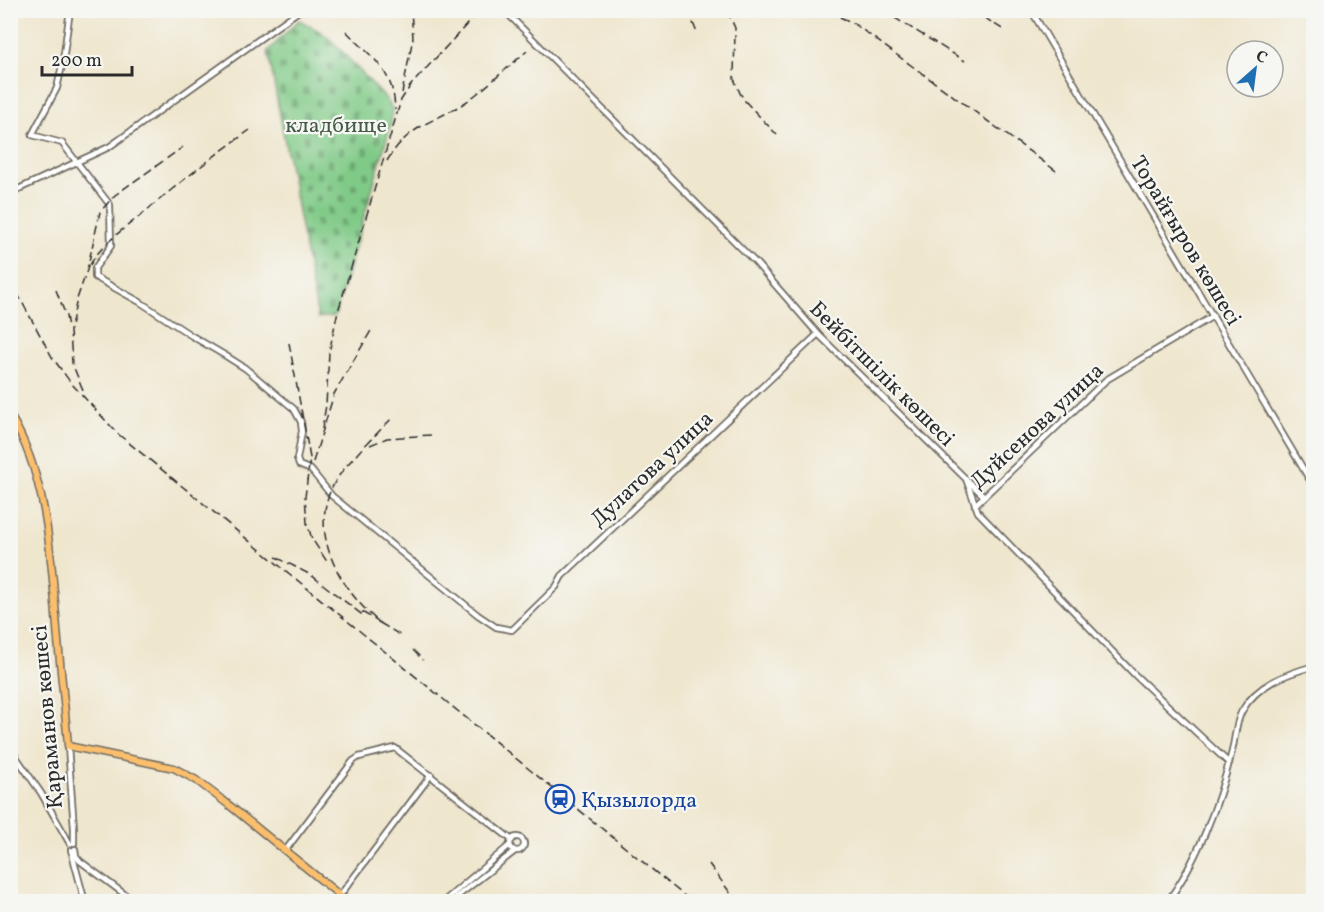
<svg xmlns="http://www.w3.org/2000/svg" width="1324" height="912" viewBox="0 0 1324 912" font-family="Vollkorn,serif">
  <defs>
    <pattern id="cemetery-stones" width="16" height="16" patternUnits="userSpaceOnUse" patternTransform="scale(1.5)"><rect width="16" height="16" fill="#80ca87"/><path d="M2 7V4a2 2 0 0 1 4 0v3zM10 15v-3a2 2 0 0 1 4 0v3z" fill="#69a46f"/></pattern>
  </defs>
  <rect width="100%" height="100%" fill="#f6f6f2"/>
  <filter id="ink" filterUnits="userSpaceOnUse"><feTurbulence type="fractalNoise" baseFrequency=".0167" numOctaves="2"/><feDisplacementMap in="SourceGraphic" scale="12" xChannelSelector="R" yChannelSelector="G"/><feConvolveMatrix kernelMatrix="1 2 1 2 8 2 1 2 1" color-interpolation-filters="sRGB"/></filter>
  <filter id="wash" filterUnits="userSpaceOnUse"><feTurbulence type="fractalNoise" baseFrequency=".008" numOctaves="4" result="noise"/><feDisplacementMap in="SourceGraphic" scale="24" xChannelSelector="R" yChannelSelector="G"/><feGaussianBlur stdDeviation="1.35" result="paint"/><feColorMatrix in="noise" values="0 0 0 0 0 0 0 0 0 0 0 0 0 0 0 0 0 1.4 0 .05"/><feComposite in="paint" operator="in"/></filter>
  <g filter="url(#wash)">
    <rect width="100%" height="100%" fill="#efe6ce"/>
    <polygon fill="url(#cemetery-stones)" stroke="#567a59" stroke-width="1.5" points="299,20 321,32 334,43 387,100 392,108 391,124 335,316 318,318 268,51"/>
  </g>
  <g filter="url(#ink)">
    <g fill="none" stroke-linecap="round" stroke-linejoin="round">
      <g stroke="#706c64" stroke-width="8">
        <g id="minor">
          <polyline points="70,10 63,61 57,88 32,135 62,143 110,205 111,246 95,268 95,277 140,302 192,336 226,356 245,368 294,409 301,422 302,431 297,459 299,465 311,470 332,496 478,615 496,627 512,630 556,587 562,576 818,334"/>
          <polyline points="504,10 756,263 818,334 966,479 978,512 1135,675 1229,763"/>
          <polyline points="1031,10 1314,487"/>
          <polyline points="10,193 109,147 300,10"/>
          <polyline points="968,481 984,496"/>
          <polyline points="975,505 1106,380 1213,316"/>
          <polyline points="68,746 74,828 74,843"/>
          <polyline points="10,748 41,793 70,844"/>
          <circle cx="517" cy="844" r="7"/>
          <polyline points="75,849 76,856 80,861 135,902"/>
          <polyline points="71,850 85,902"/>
          <polyline points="285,851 353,761 359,757 395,748 512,840"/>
          <polyline points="335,902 431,775"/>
          <polyline points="443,902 510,845"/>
          <polyline points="450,902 515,851"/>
          <path d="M 1167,902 C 1197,862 1219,803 1231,755 C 1235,742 1235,723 1242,711 C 1257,684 1286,674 1314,666"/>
        </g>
      </g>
      <g stroke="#706c64" stroke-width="9">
        <path id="major" d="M 10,415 C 48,478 51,557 57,628 C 60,667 65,707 68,746 L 174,768 L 196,780 L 229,805 L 348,902"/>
      </g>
      <use href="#minor" stroke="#fff" stroke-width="4.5"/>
      <use href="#major" stroke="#fabe6d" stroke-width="6"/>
      <g stroke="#2b2b2b" stroke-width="1.5" stroke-dasharray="9 4.5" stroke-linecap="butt">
        <polyline points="688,10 697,33"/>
        <polyline points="727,10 735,28 734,79 740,93 745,101 777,135"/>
        <polyline points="770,10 791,10"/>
        <polyline points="814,10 831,13 853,23 1059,173"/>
        <polyline points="882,10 965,61"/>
        <polyline points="972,10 1004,30"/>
        <path d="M 346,31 C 372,58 394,70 395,110"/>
        <polyline points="402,93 413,38 411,10"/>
        <path d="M 387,161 C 409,123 438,122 470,99 C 490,84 508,67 527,51"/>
        <path d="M 90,265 C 101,245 122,230 140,216 C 175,186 212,157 250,130"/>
        <polyline points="10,280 52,357 71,383 118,434 692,902"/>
        <polyline points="56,290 66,316 68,327"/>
        <polyline points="289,343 310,458 305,497 307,523 312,539 328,563"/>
        <polyline points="83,390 72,363 70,331 77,299 87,270 100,212 115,195 183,147"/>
        <polyline points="322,429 326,405 329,353 337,315 401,100 411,85 480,10"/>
        <polyline points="370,445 387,438 431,435"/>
        <polyline points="313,462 334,394 372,329"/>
        <polyline points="276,557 311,575 365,617"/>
        <path d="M 362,612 L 380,623 C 337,587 302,524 341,473 C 356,453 375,436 392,418"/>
        <polyline points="380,623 400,635"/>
        <polyline points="413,650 423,660"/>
        <polyline points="709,864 737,902"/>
      </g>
    </g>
  </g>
  <defs>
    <g id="station-ring" transform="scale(1.5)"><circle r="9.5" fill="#f6f6f2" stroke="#1a4fb4" stroke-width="1.5"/><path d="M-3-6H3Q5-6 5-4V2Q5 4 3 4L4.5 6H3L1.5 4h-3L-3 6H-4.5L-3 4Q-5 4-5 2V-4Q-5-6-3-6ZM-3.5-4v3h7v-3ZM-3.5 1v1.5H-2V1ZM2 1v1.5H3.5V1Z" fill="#1a4fb4"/></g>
  </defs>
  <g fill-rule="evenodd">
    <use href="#station-ring" x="560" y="799"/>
  </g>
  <g text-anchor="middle" stroke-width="4.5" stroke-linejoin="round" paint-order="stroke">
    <g font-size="22" fill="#445b47" stroke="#f6f6f2">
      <text x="336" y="132">кладбище</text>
    </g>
    <g font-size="22" fill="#2b2b2b" stroke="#f6f6f2">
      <text transform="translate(1187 240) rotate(59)" y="8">Торайғыров көшесі</text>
      <text transform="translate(883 373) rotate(45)" y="8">Бейбітшілік көшесі</text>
      <text transform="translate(1036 425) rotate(-43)" y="8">Дуйсенова улица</text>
      <text transform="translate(651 468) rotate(-43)" y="8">Дулатова улица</text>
      <text transform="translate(46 717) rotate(-95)" y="8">Қараманов көшесі</text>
    </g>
    <g font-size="22" fill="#164399" stroke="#f6f6f2" text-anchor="start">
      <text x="581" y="807">Қызылорда</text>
    </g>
  </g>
  <rect width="1324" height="912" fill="none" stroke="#f6f6f2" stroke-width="36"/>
  <g transform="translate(1255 69) rotate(28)"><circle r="28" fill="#f6f6f2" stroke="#a5a5a2" stroke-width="1.5"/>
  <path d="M0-4.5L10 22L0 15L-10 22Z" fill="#1f6fb2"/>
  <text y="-9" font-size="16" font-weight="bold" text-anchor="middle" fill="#2b2b2b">С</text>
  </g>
  <path d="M42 66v9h90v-9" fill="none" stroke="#2b2b2b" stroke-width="3"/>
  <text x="51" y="66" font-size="18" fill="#2b2b2b" stroke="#f6f6f2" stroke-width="4.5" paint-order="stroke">200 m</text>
</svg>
